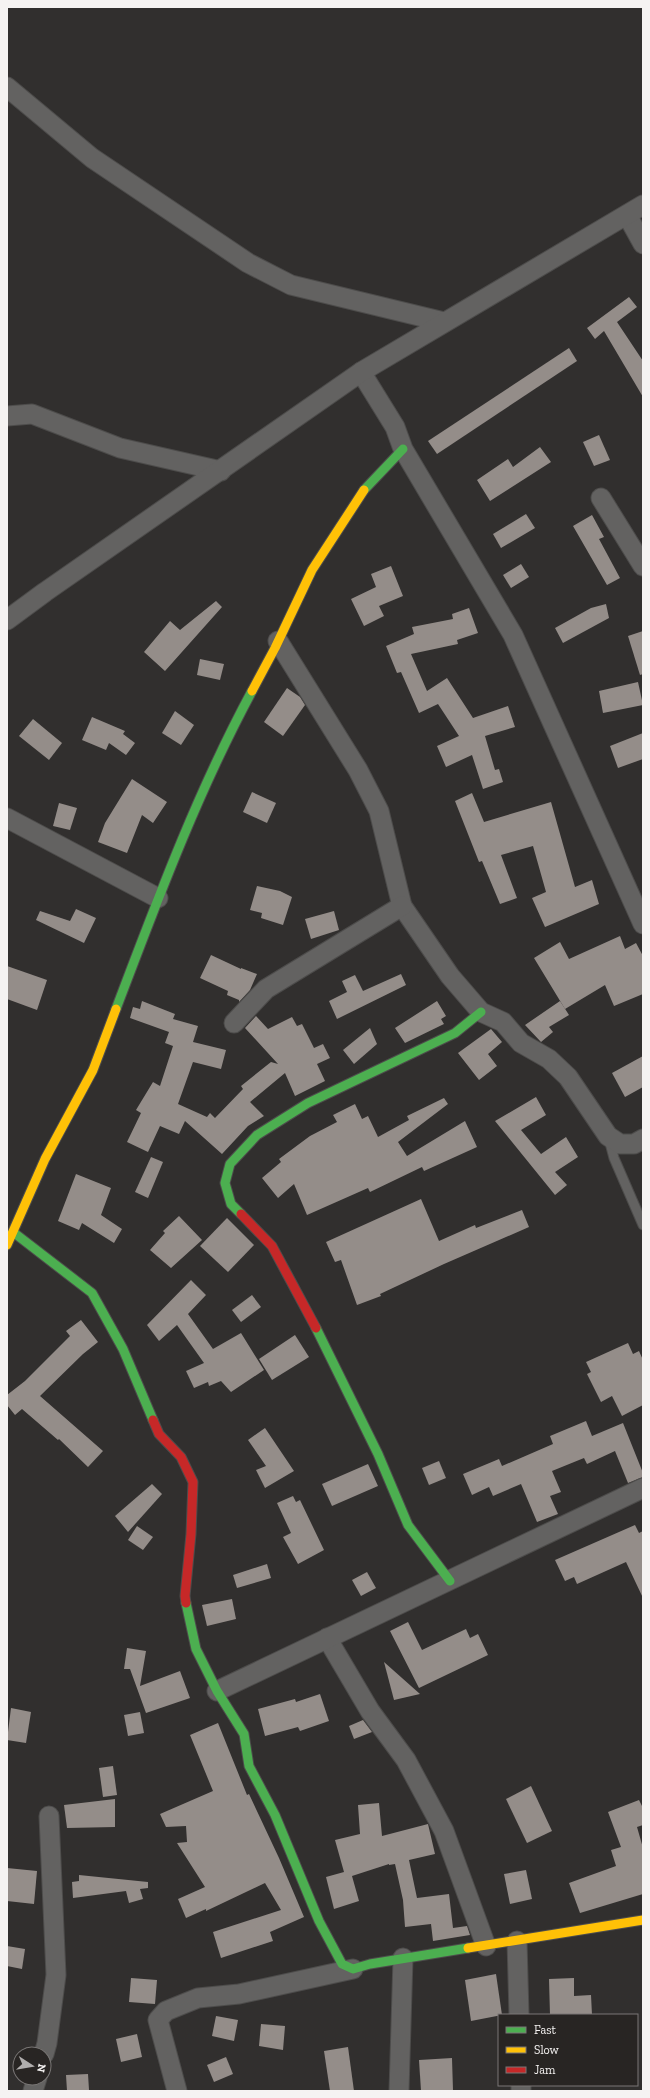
<svg xmlns="http://www.w3.org/2000/svg" width="650" height="2098" viewBox="0 0 650 2098" font-family="'Zilla Slab',serif">
  <rect width="100%" height="100%" fill="#312f2e"/>
  <g fill="#948d89">
    <polygon points="629,297 637,307 617,322 643,361 643,397 604,331 595,339 587,328"/>
    <polygon points="569,348 577,361 437,454 428,441"/>
    <polygon points="599,435 610,460 594,466 583,442"/>
    <polygon points="540,447 551,462 490,501 477,480 508,459 513,467"/>
    <polygon points="526,514 535,528 501,548 493,534"/>
    <polygon points="592,515 604,537 599,539 620,578 607,585 573,526"/>
    <polygon points="521,564 529,577 511,588 503,575"/>
    <polygon points="391,566 403,596 379,606 384,616 364,626 351,599 376,587 371,574"/>
    <polygon points="216,601 222,607 165,671 144,652 170,621 180,630"/>
    <polygon points="606,604 609,618 563,643 555,628 591,608"/>
    <polygon points="469,608 478,633 457,640 458,644 411,654 427,691 447,678 473,718 508,706 515,727 485,736 495,770 499,769 503,782 483,789 472,755 446,767 437,746 459,736 438,704 419,713 401,672 397,673 386,646 414,634 412,627 453,619 452,614"/>
    <polygon points="643,631 643,674 640,675 628,636"/>
    <polygon points="200,659 224,664 220,680 197,675"/>
    <polygon points="638,682 643,705 603,713 599,691"/>
    <polygon points="287,688 300,697 305,705 283,736 264,722"/>
    <polygon points="175,711 194,725 181,745 162,733"/>
    <polygon points="92,717 125,731 123,734 135,743 126,755 109,743 106,750 82,740"/>
    <polygon points="33,719 62,743 49,760 19,736"/>
    <polygon points="643,733 643,759 618,768 610,746"/>
    <polygon points="132,779 167,802 153,823 142,815 127,853 98,842 105,823"/>
    <polygon points="252,792 276,803 267,823 243,812"/>
    <polygon points="472,793 484,822 551,802 575,887 592,880 599,904 545,927 532,898 546,892 533,846 501,855 517,898 500,904 482,861 479,862 455,801"/>
    <polygon points="59,803 77,808 70,830 53,826"/>
    <polygon points="257,886 280,891 292,897 283,925 261,918 262,913 250,910"/>
    <polygon points="76,909 96,918 84,943 36,920 40,911 70,921"/>
    <polygon points="334,911 339,930 311,939 305,919"/>
    <polygon points="620,936 625,949 636,943 643,956 643,994 614,1006 605,985 565,1009 534,958 560,942 569,959"/>
    <polygon points="211,955 241,969 241,968 257,974 250,990 239,1002 239,1000 227,995 228,991 200,978"/>
    <polygon points="7,966 47,980 37,1010 7,999"/>
    <polygon points="401,974 406,985 337,1019 329,1001 347,992 342,981 355,975 363,991"/>
    <polygon points="142,1001 175,1014 173,1019 198,1026 193,1042 226,1050 221,1069 193,1062 178,1104 207,1117 210,1113 215,1118 243,1089 241,1086 271,1062 278,1064 245,1028 256,1016 268,1029 292,1017 297,1026 302,1024 314,1048 323,1044 330,1058 317,1064 325,1081 295,1096 285,1073 250,1102 264,1116 248,1126 222,1154 185,1121 179,1134 160,1126 148,1152 127,1142 141,1113 136,1110 153,1082 160,1086 173,1046 165,1043 169,1032 130,1018 133,1007 140,1009"/>
    <polygon points="437,1001 446,1016 441,1019 444,1024 405,1043 395,1028"/>
    <polygon points="560,1001 569,1015 549,1027 553,1032 541,1042 525,1025"/>
    <polygon points="370,1028 377,1044 354,1064 343,1050"/>
    <polygon points="491,1029 502,1042 488,1054 497,1066 479,1080 458,1053"/>
    <polygon points="643,1056 643,1087 625,1097 612,1073"/>
    <polygon points="536,1097 546,1115 521,1130 541,1154 566,1137 578,1157 555,1172 567,1185 555,1195 495,1121"/>
    <polygon points="444,1098 448,1104 398,1142 407,1156 465,1121 477,1147 424,1171 422,1167 370,1192 368,1188 307,1215 294,1184 278,1198 262,1178 281,1162 279,1159 310,1136 337,1122 333,1115 355,1104 362,1119 368,1116 378,1137 409,1120 407,1116"/>
    <polygon points="151,1157 163,1162 148,1198 135,1192"/>
    <polygon points="76,1174 111,1188 101,1215 122,1229 114,1243 82,1223 79,1230 58,1221"/>
    <polygon points="421,1199 439,1241 475,1225 476,1228 522,1210 529,1227 444,1264 380,1294 381,1296 357,1305 341,1260 335,1262 326,1242"/>
    <polygon points="179,1216 202,1240 171,1268 150,1250 165,1233 163,1231"/>
    <polygon points="227,1218 254,1245 228,1272 200,1246"/>
    <polygon points="191,1280 206,1295 188,1314 213,1349 241,1333 264,1370 231,1392 221,1381 209,1386 208,1382 194,1388 186,1371 204,1363 177,1325 159,1341 147,1325"/>
    <polygon points="252,1295 261,1307 241,1322 232,1310"/>
    <polygon points="81,1320 98,1342 83,1354 40,1396 103,1451 88,1467 59,1439 58,1440 22,1409 15,1415 7,1405 7,1395 25,1381 70,1336 66,1331"/>
    <polygon points="295,1335 309,1357 272,1380 259,1359"/>
    <polygon points="628,1343 633,1354 639,1351 643,1360 643,1405 622,1416 612,1396 601,1402 587,1374 591,1372 586,1362"/>
    <polygon points="586,1421 592,1436 623,1423 643,1473 643,1477 628,1483 615,1451 587,1464 584,1458 552,1471 561,1492 550,1496 558,1514 537,1522 521,1484 493,1496 489,1487 472,1495 463,1474 499,1459 502,1466 553,1444 550,1436"/>
    <polygon points="265,1428 294,1471 265,1488 256,1470 266,1466 248,1440"/>
    <polygon points="439,1461 446,1478 429,1485 422,1468"/>
    <polygon points="368,1464 378,1486 332,1506 322,1484"/>
    <polygon points="152,1484 162,1494 128,1532 115,1516"/>
    <polygon points="293,1496 296,1502 300,1500 324,1550 298,1564 283,1537 291,1533 277,1503"/>
    <polygon points="635,1525 639,1533 643,1531 643,1598 626,1562 577,1584 574,1577 565,1581 555,1560"/>
    <polygon points="137,1526 153,1537 143,1550 128,1540"/>
    <polygon points="267,1564 271,1578 237,1588 233,1575"/>
    <polygon points="367,1572 376,1588 361,1596 352,1580"/>
    <polygon points="232,1599 236,1619 207,1626 202,1605"/>
    <polygon points="408,1622 422,1650 466,1629 470,1638 478,1634 488,1655 419,1688 390,1631"/>
    <polygon points="127,1648 146,1651 140,1686 180,1671 190,1698 146,1713 130,1669 124,1669"/>
    <polygon points="384,1662 420,1694 394,1700"/>
    <polygon points="320,1694 329,1721 300,1731 298,1727 265,1736 258,1709 295,1699 296,1702"/>
    <polygon points="11,1708 31,1712 26,1743 7,1740"/>
    <polygon points="140,1712 144,1733 128,1736 124,1715"/>
    <polygon points="363,1720 372,1732 354,1739 349,1726"/>
    <polygon points="218,1723 247,1795 249,1794 279,1858 304,1917 270,1932 273,1941 221,1958 213,1932 281,1910 265,1883 206,1911 206,1909 186,1918 178,1899 205,1887 177,1843 187,1842 186,1826 166,1827 160,1814 213,1791 190,1735"/>
    <polygon points="113,1766 117,1795 103,1797 99,1768"/>
    <polygon points="531,1786 552,1831 527,1843 506,1799"/>
    <polygon points="115,1799 115,1827 67,1828 64,1805"/>
    <polygon points="639,1800 643,1808 643,1825 637,1827 643,1848 643,1894 580,1913 569,1883 616,1866 611,1850 621,1847 608,1812"/>
    <polygon points="379,1803 382,1836 428,1824 435,1854 409,1860 417,1898 449,1894 453,1928 467,1926 470,1935 433,1941 431,1924 405,1927 403,1900 395,1864 389,1865 389,1864 352,1876 359,1901 334,1909 326,1877 344,1872 335,1840 360,1834 358,1805"/>
    <polygon points="7,1868 37,1871 34,1904 7,1901"/>
    <polygon points="526,1870 532,1899 510,1904 504,1874"/>
    <polygon points="79,1875 148,1882 148,1888 140,1889 143,1899 129,1903 126,1891 73,1898 72,1882 79,1881"/>
    <polygon points="7,1946 25,1949 22,1969 7,1966"/>
    <polygon points="496,1974 502,2015 471,2021 465,1980"/>
    <polygon points="131,1978 157,1980 155,2004 129,2002"/>
    <polygon points="574,1978 574,1996 591,1995 592,2015 550,2015 549,1979"/>
    <polygon points="216,2016 238,2020 234,2041 212,2036"/>
    <polygon points="261,2024 285,2026 283,2050 259,2046"/>
    <polygon points="137,2034 142,2057 121,2062 116,2039"/>
    <polygon points="348,2047 354,2091 330,2091 324,2051"/>
    <polygon points="226,2057 233,2074 214,2082 207,2065"/>
    <polygon points="452,2058 453,2091 421,2091 419,2060"/>
    <polygon points="88,2074 89,2090 67,2091 66,2075"/>
  </g>
  <g fill="none" stroke-linecap="round" stroke-linejoin="round">
    <g stroke="#4d4c4b" stroke-width="11">
      <polyline id="lane" points="609,1139 614,1158 643,1225"/>
    </g>
    <g stroke="#4d4c4b" stroke-width="21">
      <g id="street">
        <polyline points="7,87 92,158 248,263 291,285 444,322"/>
        <polyline points="627,215 643,244"/>
        <polyline points="361,372 395,427 403,449 513,635 643,924"/>
        <polyline points="7,416 32,414 120,448 221,471"/>
        <polyline points="601,498 643,566"/>
        <polyline points="7,620 45,592 361,372 643,205"/>
        <polyline points="278,641 358,770 379,811 402,906 450,976 481,1012 503,1022 521,1043 549,1059 568,1077 608,1136 620,1144 634,1144 643,1139"/>
        <polyline points="7,818 158,898"/>
        <polyline points="234,1023 266,989 402,906"/>
        <polyline points="327,1638 370,1711 406,1760 444,1831 486,1946"/>
        <polyline points="217,1691 643,1488"/>
        <polyline points="517,1941 519,2015"/>
        <polyline points="44,2054 47,2043 56,1975 49,1816"/>
        <polyline points="521,2085 521,2091"/>
        <polyline points="33,2091 37,2078"/>
        <polyline points="177,2091 158,2020 166,2011 198,1998 239,1994 353,1969"/>
        <polyline points="399,2091 403,1958"/>
      </g>
    </g>
    <g stroke="#4d4c4b" stroke-width="11">
      <g id="fast">
        <polyline points="364,490 403,449"/>
        <path d="M 116,1009 C 157,901 197,793 252,691"/>
        <polyline points="241,1214 231,1204 225,1183 230,1164 257,1135 308,1103 455,1033 481,1012"/>
        <polyline points="13,1232 92,1293 123,1349 153,1420"/>
        <polyline points="316,1328 378,1454 408,1525 450,1581"/>
        <polyline points="186,1603 196,1649 217,1691 244,1734 249,1766 275,1815 319,1921 342,1964 353,1969 370,1964 468,1948"/>
      </g>
    </g>
    <g stroke="#4d4c4b" stroke-width="11">
      <g id="slow">
        <polyline points="252,691 275,648 312,570 364,490"/>
        <polyline points="7,1245 45,1159 93,1070 116,1009"/>
        <polyline points="468,1948 643,1920"/>
      </g>
    </g>
    <g stroke="#4d4c4b" stroke-width="11">
      <g id="jam">
        <polyline points="241,1214 272,1246 316,1328"/>
        <polyline points="153,1420 159,1434 181,1457 193,1482 191,1534 185,1596 186,1603"/>
      </g>
    </g>
    <use href="#lane" stroke="#636261" stroke-width="9"/>
    <use href="#street" stroke="#636261" stroke-width="19"/>
    <use href="#fast" stroke="#4caf50" stroke-width="9"/>
    <use href="#slow" stroke="#ffc107" stroke-width="9"/>
    <use href="#jam" stroke="#c62828" stroke-width="9"/>
  </g>
  <rect width="650" height="2098" fill="none" stroke="#f5f3f2" stroke-width="16"/>
  <rect x="498" y="2014" width="140" height="72" fill="#282523" stroke="#7a7776"/>
  <rect x="506" y="2027" width="20" height="6" fill="#4caf50" stroke="#7a7776"/>
  <text x="534" y="2034" font-size="12" fill="#f5f3f2">Fast</text>
  <rect x="506" y="2047" width="20" height="6" fill="#ffc107" stroke="#7a7776"/>
  <text x="534" y="2054" font-size="12" fill="#f5f3f2">Slow</text>
  <rect x="506" y="2067" width="20" height="6" fill="#c62828" stroke="#7a7776"/>
  <text x="534" y="2074" font-size="12" fill="#f5f3f2">Jam</text>
  <g transform="translate(32 2066) rotate(102)"><circle r="19" fill="#282523" stroke="#7a7776"/>
  <path d="M0-3L7 15L0 10L-7 15Z" fill="#b0aead"/>
  <text y="-6" font-size="11" font-weight="bold" text-anchor="middle" fill="#f5f3f2">N</text>
  </g>
</svg>
